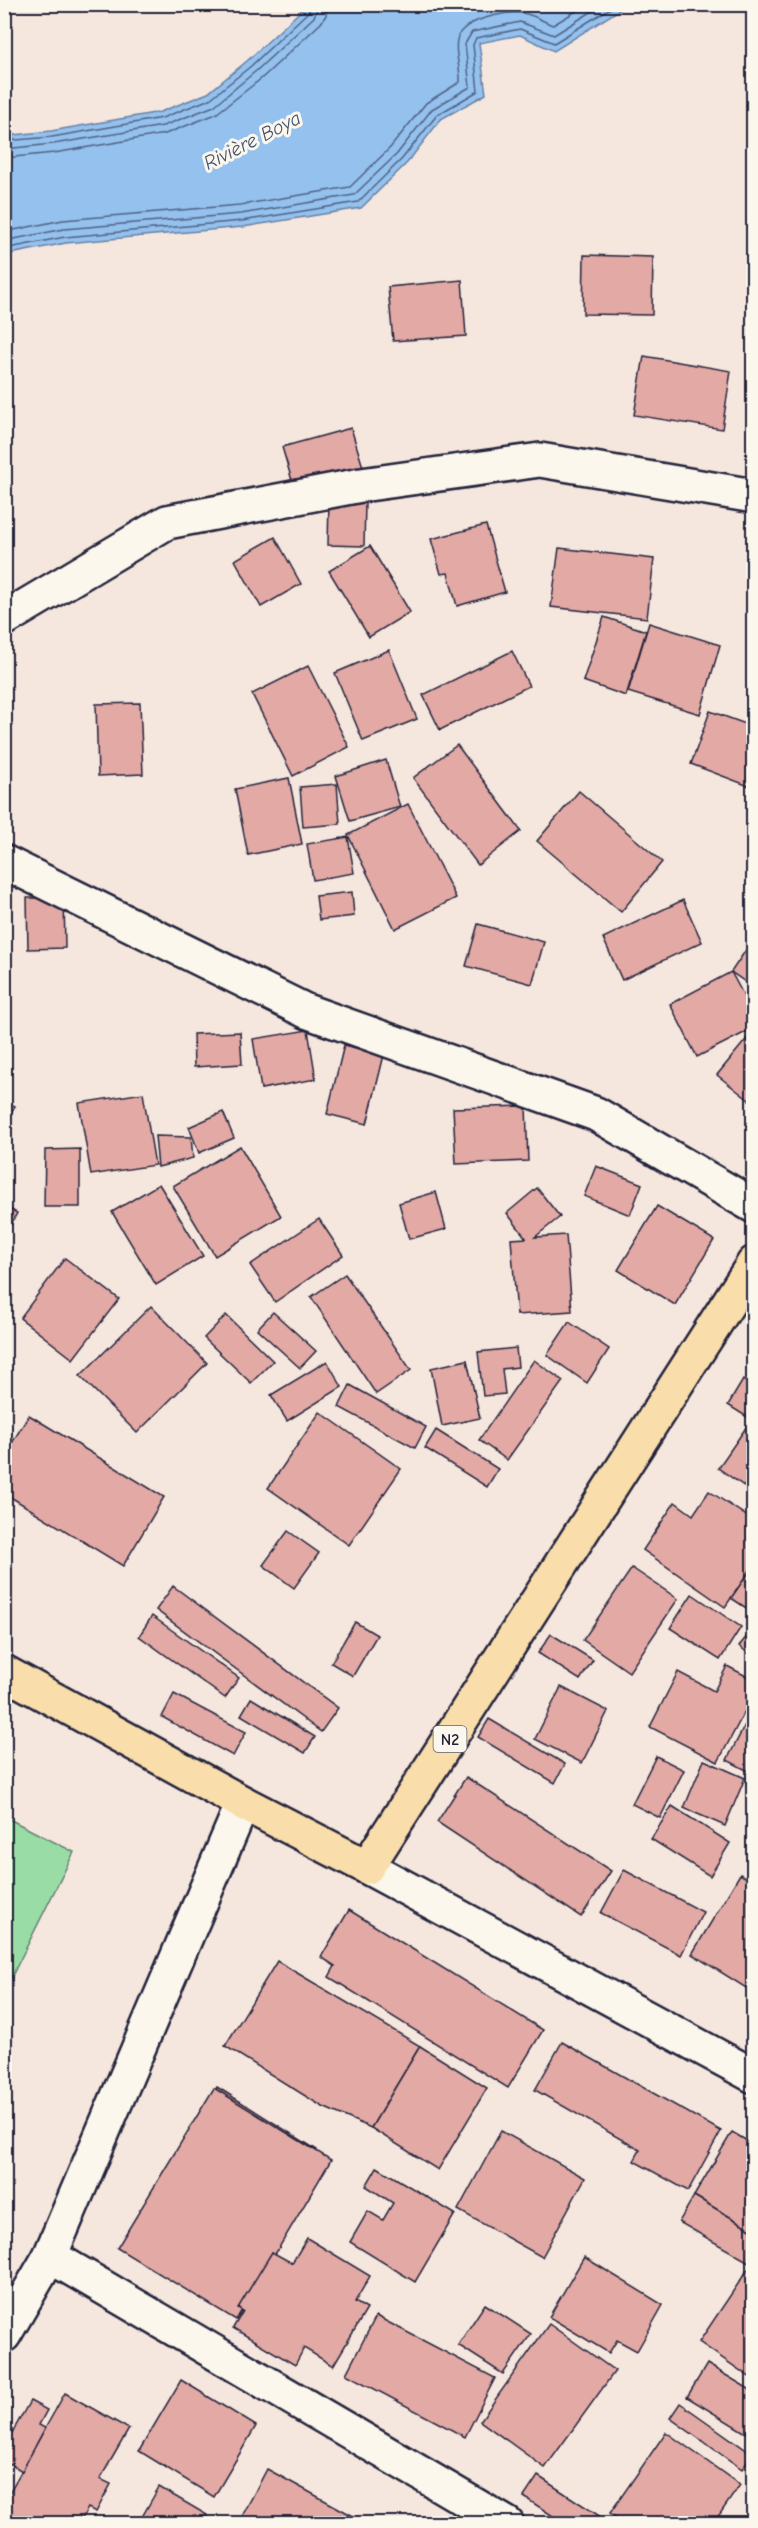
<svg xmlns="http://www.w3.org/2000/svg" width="758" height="2528" viewBox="0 0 758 2528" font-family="'Comic Neue',sans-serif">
  <rect width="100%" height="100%" fill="#f6e7de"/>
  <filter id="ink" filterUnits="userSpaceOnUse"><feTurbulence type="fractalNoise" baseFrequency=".0167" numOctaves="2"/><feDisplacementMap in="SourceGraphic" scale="12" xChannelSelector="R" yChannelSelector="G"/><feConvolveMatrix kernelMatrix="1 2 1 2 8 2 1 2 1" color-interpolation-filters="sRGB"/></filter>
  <g filter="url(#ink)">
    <polygon fill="#9adca6" stroke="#5e7f70" stroke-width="1.5" points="5,1817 74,1852 5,1990"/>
    <polygon fill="#94c1ee" stroke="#6681a6" stroke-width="1.5" points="308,4 627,5 554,51 520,35 479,43 486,94 441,119 407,163 361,208 243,227 66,243 5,255 5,136 51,131 160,112 208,93 247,61"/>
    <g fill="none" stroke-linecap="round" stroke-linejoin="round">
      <g stroke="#506283" stroke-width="1.5">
        <polyline points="4,141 52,137 162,118 210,99 251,66 309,11 311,4"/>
        <polyline points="4,149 53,144 163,126 214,106 256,71 314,17 319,4"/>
        <polyline points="4,158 54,153 165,134 216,114 262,78 321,23 326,15 328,4"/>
        <path d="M 4,232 L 63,220 L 240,205 L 350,187 L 390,148 L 426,103 L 460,82 C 461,68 454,53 457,40 C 460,20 505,11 522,13 C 533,14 543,22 553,25 L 588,4"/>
        <polyline points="4,241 64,229 241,214 354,195 397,154 432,109 470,87 465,44 472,32 520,22 554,35 604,4"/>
        <polyline points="4,249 65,237 242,221 358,202 402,159 437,115 478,91 473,45 476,38 520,29 554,43 617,4"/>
      </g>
    </g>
    <g fill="#e3a9a5" stroke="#22223b" stroke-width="1.5">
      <polygon points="584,255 653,257 652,315 583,314"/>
      <polygon points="462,280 466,336 393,341 388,287"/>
      <polygon points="644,356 731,371 722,429 634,415"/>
      <polygon points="351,428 363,467 294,487 282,447"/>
      <polygon points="329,501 365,503 364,546 328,545"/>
      <polygon points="486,525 505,592 457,606 448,573 441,574 431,539"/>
      <polygon points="275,537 301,584 261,607 235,560"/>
      <polygon points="370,546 410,612 369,637 329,571"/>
      <polygon points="559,548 654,559 647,618 551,607"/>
      <polygon points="604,617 646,631 626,696 583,681"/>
      <polygon points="649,623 720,645 700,714 628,692"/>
      <polygon points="389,650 417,719 363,741 335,673"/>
      <polygon points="512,651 529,686 440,730 423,695"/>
      <polygon points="308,666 349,747 293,776 252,694"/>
      <polygon points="140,703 143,774 98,776 96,704"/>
      <polygon points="710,711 754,727 754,788 691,764"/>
      <polygon points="457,745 521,831 478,865 413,778"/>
      <polygon points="386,760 400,807 350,821 336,776"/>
      <polygon points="289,778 302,844 248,855 235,789"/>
      <polygon points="337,784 340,824 303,827 300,787"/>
      <polygon points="579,791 662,862 621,912 537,841"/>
      <polygon points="408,804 456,898 395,929 348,835"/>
      <polygon points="348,837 354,873 313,880 307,844"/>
      <polygon points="352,892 354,916 319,920 316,896"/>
      <polygon points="27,898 64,898 65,948 28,949"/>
      <polygon points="683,900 702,942 622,980 603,938"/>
      <polygon points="478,924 544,942 532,984 466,966"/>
      <polygon points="754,938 754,988 731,972"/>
      <polygon points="731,972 754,1015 754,1028 697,1057 670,1004"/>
      <polygon points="308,1030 316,1079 261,1089 253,1039"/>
      <polygon points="754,1030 754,1104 717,1075"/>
      <polygon points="240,1032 242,1064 194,1067 193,1034"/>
      <polygon points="344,1045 384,1055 367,1124 327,1114"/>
      <polygon points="143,1093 155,1165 91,1175 79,1103"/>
      <polygon points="4,1100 15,1106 4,1126"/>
      <polygon points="526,1106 528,1161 456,1164 453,1108"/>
      <polygon points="223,1112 234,1138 199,1153 189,1127"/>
      <polygon points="155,1136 191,1137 193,1158 158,1167"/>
      <polygon points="240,1146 281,1216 215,1256 173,1186"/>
      <polygon points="80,1149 80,1207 44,1207 45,1150"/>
      <polygon points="596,1166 642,1184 630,1215 584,1196"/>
      <polygon points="159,1184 203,1256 156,1285 112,1212"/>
      <polygon points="537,1188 560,1217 535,1237 566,1235 572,1311 517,1315 511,1239 526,1238 507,1213"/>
      <polygon points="436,1192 446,1229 409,1239 399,1203"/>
      <polygon points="4,1206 17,1213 4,1238"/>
      <polygon points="657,1206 714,1240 675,1305 618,1270"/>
      <polygon points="319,1219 343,1255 275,1302 250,1265"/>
      <polygon points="65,1258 119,1299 73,1359 20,1318"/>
      <polygon points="345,1274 411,1370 376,1394 311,1297"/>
      <polygon points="151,1306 207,1363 137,1433 80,1376"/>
      <polygon points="273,1312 316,1351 300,1368 257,1329"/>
      <polygon points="226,1315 273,1361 251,1383 204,1338"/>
      <polygon points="569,1322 609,1349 587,1383 547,1355"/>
      <polygon points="516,1348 518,1367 502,1369 505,1394 483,1396 478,1352"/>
      <polygon points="467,1360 480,1418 442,1426 431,1368"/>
      <polygon points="534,1360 563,1381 507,1460 479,1440"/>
      <polygon points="327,1361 342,1387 287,1421 271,1395"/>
      <polygon points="743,1380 754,1387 754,1407 747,1417 728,1405"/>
      <polygon points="350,1385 426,1427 415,1448 339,1407"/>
      <polygon points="320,1412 401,1469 349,1545 268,1488"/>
      <polygon points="29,1415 164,1497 123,1566 4,1493 4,1456"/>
      <polygon points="754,1416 754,1493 718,1468"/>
      <polygon points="436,1430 498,1469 487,1487 425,1448"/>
      <polygon points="709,1491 754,1521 754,1565 725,1607 643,1550 675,1502 693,1515"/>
      <polygon points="288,1531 319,1553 294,1588 263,1565"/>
      <polygon points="754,1565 754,1613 731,1598"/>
      <polygon points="632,1568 678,1599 629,1672 583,1640"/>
      <polygon points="173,1586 338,1708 321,1732 156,1610"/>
      <polygon points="692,1594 741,1627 720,1660 670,1628"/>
      <polygon points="152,1616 239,1678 225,1698 139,1636"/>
      <polygon points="355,1622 377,1635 353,1676 331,1663"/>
      <polygon points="754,1628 754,1658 739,1646"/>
      <polygon points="551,1634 593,1660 580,1680 538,1653"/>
      <polygon points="727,1666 754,1680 754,1694 718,1762 650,1727 678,1672 714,1691"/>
      <polygon points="561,1687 608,1711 582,1763 535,1739"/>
      <polygon points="174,1694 246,1732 233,1756 162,1717"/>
      <polygon points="251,1698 315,1737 305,1753 241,1715"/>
      <polygon points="489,1719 565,1764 555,1783 478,1737"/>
      <polygon points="745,1725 754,1729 754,1774 727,1760"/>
      <polygon points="656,1756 684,1770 660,1818 632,1804"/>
      <polygon points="704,1760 745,1778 725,1826 684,1808"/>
      <polygon points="466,1777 611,1871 581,1917 437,1822"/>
      <polygon points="672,1806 730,1843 710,1876 651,1839"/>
      <polygon points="624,1870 703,1912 681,1955 601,1913"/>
      <polygon points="740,1874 754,1882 754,1993 692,1954"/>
      <polygon points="349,1910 543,2030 508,2088 329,1977 335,1966 321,1957"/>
      <polygon points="277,1961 420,2046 371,2128 323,2107 225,2046"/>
      <polygon points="562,2042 721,2131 688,2191 634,2161 640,2150 535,2090"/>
      <polygon points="420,2046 487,2088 438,2170 371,2128"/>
      <polygon points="217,2087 317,2150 224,2302 124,2240"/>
      <polygon points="214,2088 331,2160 236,2320 117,2248"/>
      <polygon points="501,2131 585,2178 542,2257 458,2210"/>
      <polygon points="732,2132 754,2145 754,2231 694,2196"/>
      <polygon points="377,2167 455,2214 415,2282 350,2242 368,2211 383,2220 393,2203 366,2186"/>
      <polygon points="694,2196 754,2231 754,2265 679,2222"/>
      <polygon points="307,2238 370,2276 355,2302 367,2309 333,2366 304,2348 295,2365 233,2328 243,2311 238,2308 272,2252 292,2263"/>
      <polygon points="584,2257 663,2305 637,2351 617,2340 609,2353 549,2317"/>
      <polygon points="748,2269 754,2273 754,2380 699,2342"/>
      <polygon points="485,2304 531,2334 503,2374 458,2345"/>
      <polygon points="376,2316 495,2378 465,2437 346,2374"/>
      <polygon points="549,2324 615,2371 545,2468 480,2421"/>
      <polygon points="707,2364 754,2392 754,2420 746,2433 687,2397"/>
      <polygon points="181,2380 256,2426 214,2497 139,2451"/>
      <polygon points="65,2393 129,2429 100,2479 111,2484 96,2512 88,2508 79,2524 20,2524 4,2515 4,2502"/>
      <polygon points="30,2401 47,2410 39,2425 45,2428 22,2471 4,2460 4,2447"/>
      <polygon points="680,2403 752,2454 742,2469 670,2418"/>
      <polygon points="666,2432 740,2485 713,2524 625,2524 610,2513"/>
      <polygon points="267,2469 368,2524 238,2524"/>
      <polygon points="538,2476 601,2517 597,2524 565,2524 524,2497"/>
      <polygon points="159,2487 207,2515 202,2524 138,2524"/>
    </g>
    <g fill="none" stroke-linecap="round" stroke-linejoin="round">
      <g stroke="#22223b" stroke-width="38">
        <g id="street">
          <polyline points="4,619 167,522 361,485 540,460 754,496"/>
          <polyline points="4,862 306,1011 596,1114 754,1206"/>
          <polyline points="367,1867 754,2076"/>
          <polyline points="50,2256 507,2524"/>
          <polyline points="4,2335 50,2256 243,1803"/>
        </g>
      </g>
      <g stroke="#22223b" stroke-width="38">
        <polyline id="highway" points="4,1672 243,1803 367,1867 754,1263"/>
      </g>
      <use href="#street" stroke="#fbf7ec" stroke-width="33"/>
      <use href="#highway" stroke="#f9deab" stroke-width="33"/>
    </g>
  </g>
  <g text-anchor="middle" stroke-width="6" stroke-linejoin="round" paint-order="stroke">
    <rect fill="#fbf7ec" stroke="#636270" stroke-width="1.5" x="433.5" y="1726" width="33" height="26" rx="4.5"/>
    <g font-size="16" font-weight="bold" fill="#22223b">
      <text x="450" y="1745">N2</text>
    </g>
    <g font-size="20" font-style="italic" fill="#445271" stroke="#fbf7ec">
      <text transform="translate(252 140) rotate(-27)" y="7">Rivière Boya</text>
    </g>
  </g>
  <rect width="758" height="2528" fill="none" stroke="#fbf7ec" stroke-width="24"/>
  <rect x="12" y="12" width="734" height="2504" fill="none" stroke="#22223b" stroke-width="2" filter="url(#ink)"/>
</svg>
